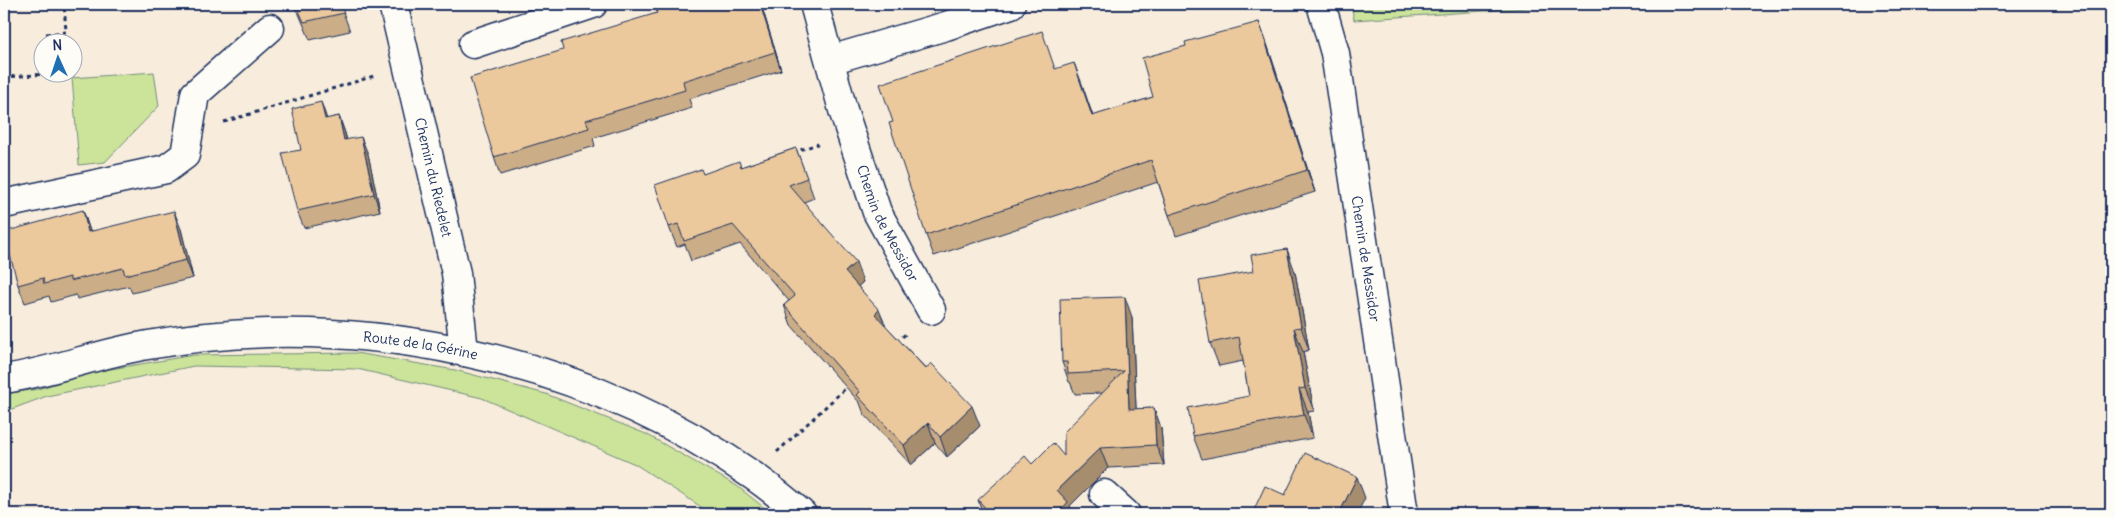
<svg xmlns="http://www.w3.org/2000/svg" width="2115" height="518" viewBox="0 0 2115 518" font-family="Delius,sans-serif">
  <rect width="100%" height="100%" fill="#f8eddc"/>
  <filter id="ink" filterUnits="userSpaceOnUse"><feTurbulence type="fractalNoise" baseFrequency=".02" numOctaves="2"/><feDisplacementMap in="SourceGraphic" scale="10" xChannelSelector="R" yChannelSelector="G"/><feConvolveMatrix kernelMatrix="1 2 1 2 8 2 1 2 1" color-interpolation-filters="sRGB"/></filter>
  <g filter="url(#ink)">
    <g fill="#cbe49a" stroke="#738a7c">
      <polygon points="1351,4 1585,4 1354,20"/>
      <polygon points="154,72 159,106 105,162 79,165 72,78"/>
      <polygon points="356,353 455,370 546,394 646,434 737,486 772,514 712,514 635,464 482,398 357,369 194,366 47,396 4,412 4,394 38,389 93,372 194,355"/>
    </g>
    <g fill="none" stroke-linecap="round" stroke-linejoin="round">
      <g stroke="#1b2f5e" stroke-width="31">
        <g id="minor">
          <path id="s1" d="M 393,4 L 456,273 L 464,352"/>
          <path id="s2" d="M 814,4 L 843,110 L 877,212 L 931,310"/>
          <path id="s3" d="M 1321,4 L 1335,53 L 1404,514"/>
          <polyline points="473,44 593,4"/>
          <polyline points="830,60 946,26 1011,4"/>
          <polyline points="4,204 166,169 185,155 195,94 270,28"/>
          <path id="s4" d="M 4,379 C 53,372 99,353 148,345 C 355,309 579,355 752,475 C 770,487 786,501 802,514"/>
          <polyline points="1104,494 1126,514"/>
        </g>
      </g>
      <g stroke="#1b2f5e" stroke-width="3" stroke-dasharray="4 4" stroke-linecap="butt">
        <polyline points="46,34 66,32 64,4"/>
        <polyline points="4,77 49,74"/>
        <polyline points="224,122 374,76"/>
        <polyline points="793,152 818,144"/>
        <polyline points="896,342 907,333"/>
        <polyline points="777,452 849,385"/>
      </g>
      <use href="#minor" stroke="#fdfcf7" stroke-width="28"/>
    </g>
    <g fill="#cbad87" stroke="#1b2f5e">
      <polygon points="291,4 340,4 350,31 310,40 299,14"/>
      <polygon points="654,4 761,4 781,70 689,99 692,108 593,138 595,146 500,175 494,157 563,50 657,13"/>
      <polygon points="1259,22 1267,44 1315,192 1176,236 1158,182 934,256 926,235 1074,63 1093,116 1153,97 1186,46"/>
      <polygon points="339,116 345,133 347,140 368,154 380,211 304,228 297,211 301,150 327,119"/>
      <polygon points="796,148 814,198 804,202 863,282 858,286 885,325 980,426 947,457 935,443 911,465 864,414 860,403 791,325 784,305 789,301 740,244 691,261 685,244 677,247 669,227 703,174 741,167"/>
      <polygon points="83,210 90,231 181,229 193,278 132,293 129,286 77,299 76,295 51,302 49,296 25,303 18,285"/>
      <polygon points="1254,271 1295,272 1309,350 1303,352 1314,411 1308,412 1313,438 1202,459 1193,436 1249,396 1243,361 1219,366 1210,343"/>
      <polygon points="1132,317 1136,409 1154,408 1161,428 1164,465 1108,468 1070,506 1073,514 983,514 978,500 1032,464 1064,456 1103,393 1075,394 1070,382 1069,382 1062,362"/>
    </g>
    <g fill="#a58d6e" stroke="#1b2f5e">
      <polygon points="760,4 761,4 781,70 775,52"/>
      <polygon points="1259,22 1267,44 1315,192 1307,170"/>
      <polygon points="1074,63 1082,84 1100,138 1092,116"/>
      <polygon points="321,102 327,119 325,119"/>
      <polygon points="339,116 345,133 350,157 344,140"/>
      <polygon points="361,137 368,154 380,211 374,194"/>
      <polygon points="83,210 89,228 95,250 88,232"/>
      <polygon points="174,211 181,229 193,278 186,260"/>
      <polygon points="1287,249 1295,272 1309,350 1301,327"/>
      <polygon points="856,262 863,282 853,291 845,272"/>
      <polygon points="1125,297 1132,317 1137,429 1129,409"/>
      <polygon points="879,310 887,329 875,314"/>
      <polygon points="1294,328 1303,352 1314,411 1305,388"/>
      <polygon points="1299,389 1308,412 1313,438 1304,415"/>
      <polygon points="972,406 980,426 947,457 940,437"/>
      <polygon points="1154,408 1161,428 1164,465 1156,445"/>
      <polygon points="928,423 935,443 911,465 904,445"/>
      <polygon points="1100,448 1108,468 1070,506 1073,514 1060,514 1059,512 1057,490"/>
      <polygon points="1357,477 1365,498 1357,514 1339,514"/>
    </g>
    <g fill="#ecc99d" stroke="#1b2f5e">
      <polygon points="296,4 340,4 344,13 304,22"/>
      <polygon points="654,4 760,4 775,52 683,81 685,90 586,120 589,128 494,157 470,78 563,50 561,42 657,13"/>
      <polygon points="1259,22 1307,170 1169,215 1151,160 926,235 889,123 893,122 880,84 1042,31 1055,69 1074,63 1092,116 1153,97 1142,58 1186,46 1185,42"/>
      <polygon points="321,102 325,119 339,116 344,140 361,137 374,194 297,211 282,153 301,150 292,109"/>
      <polygon points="796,148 807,178 789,185 856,262 845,272 879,310 875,314 926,369 931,363 972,406 940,437 928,423 904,445 857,395 860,392 784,305 795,296 733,225 684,241 678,224 669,227 655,185 701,169 703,174 739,161 741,167"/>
      <polygon points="83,210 88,232 174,211 186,260 125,275 123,268 70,281 70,277 44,284 43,278 18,285 4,232"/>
      <polygon points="1287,249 1301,327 1294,328 1305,388 1299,389 1304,415 1193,436 1188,408 1249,396 1239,337 1210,343 1199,281 1254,271 1251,255"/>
      <polygon points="1125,297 1129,409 1154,408 1156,445 1100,448 1057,490 1068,502 1059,512 1061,514 991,514 978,500 1025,456 1032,464 1053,443 1064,456 1064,432 1124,371 1068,374 1067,362 1062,362 1060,299"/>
      <polygon points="1305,453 1357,477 1339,514 1252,514 1265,486 1285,495"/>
    </g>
  </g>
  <g text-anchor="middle" stroke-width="4" stroke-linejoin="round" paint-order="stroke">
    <g font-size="14" fill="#1b2f5e" stroke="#fdfcf7">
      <text dy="5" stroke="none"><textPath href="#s1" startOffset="178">Chemin du Riedelet</textPath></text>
      <text dy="5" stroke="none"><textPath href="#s2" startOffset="232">Chemin de Messidor</textPath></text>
      <text dy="5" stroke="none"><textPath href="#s3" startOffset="259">Chemin de Messidor</textPath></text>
      <text dy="5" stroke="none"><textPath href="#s4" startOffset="422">Route de la Gérine</textPath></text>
    </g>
  </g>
  <rect width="2115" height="518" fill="none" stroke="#fdfcf7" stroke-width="20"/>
  <rect x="10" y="10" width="2095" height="498" fill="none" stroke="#1b2f5e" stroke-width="2" filter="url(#ink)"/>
  <g transform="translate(58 58) rotate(357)"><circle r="24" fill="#fdfcf7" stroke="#a3aaba"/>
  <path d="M0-4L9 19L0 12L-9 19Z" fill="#1f6fb2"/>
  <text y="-8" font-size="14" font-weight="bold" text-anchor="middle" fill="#1b2f5e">N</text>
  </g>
</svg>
